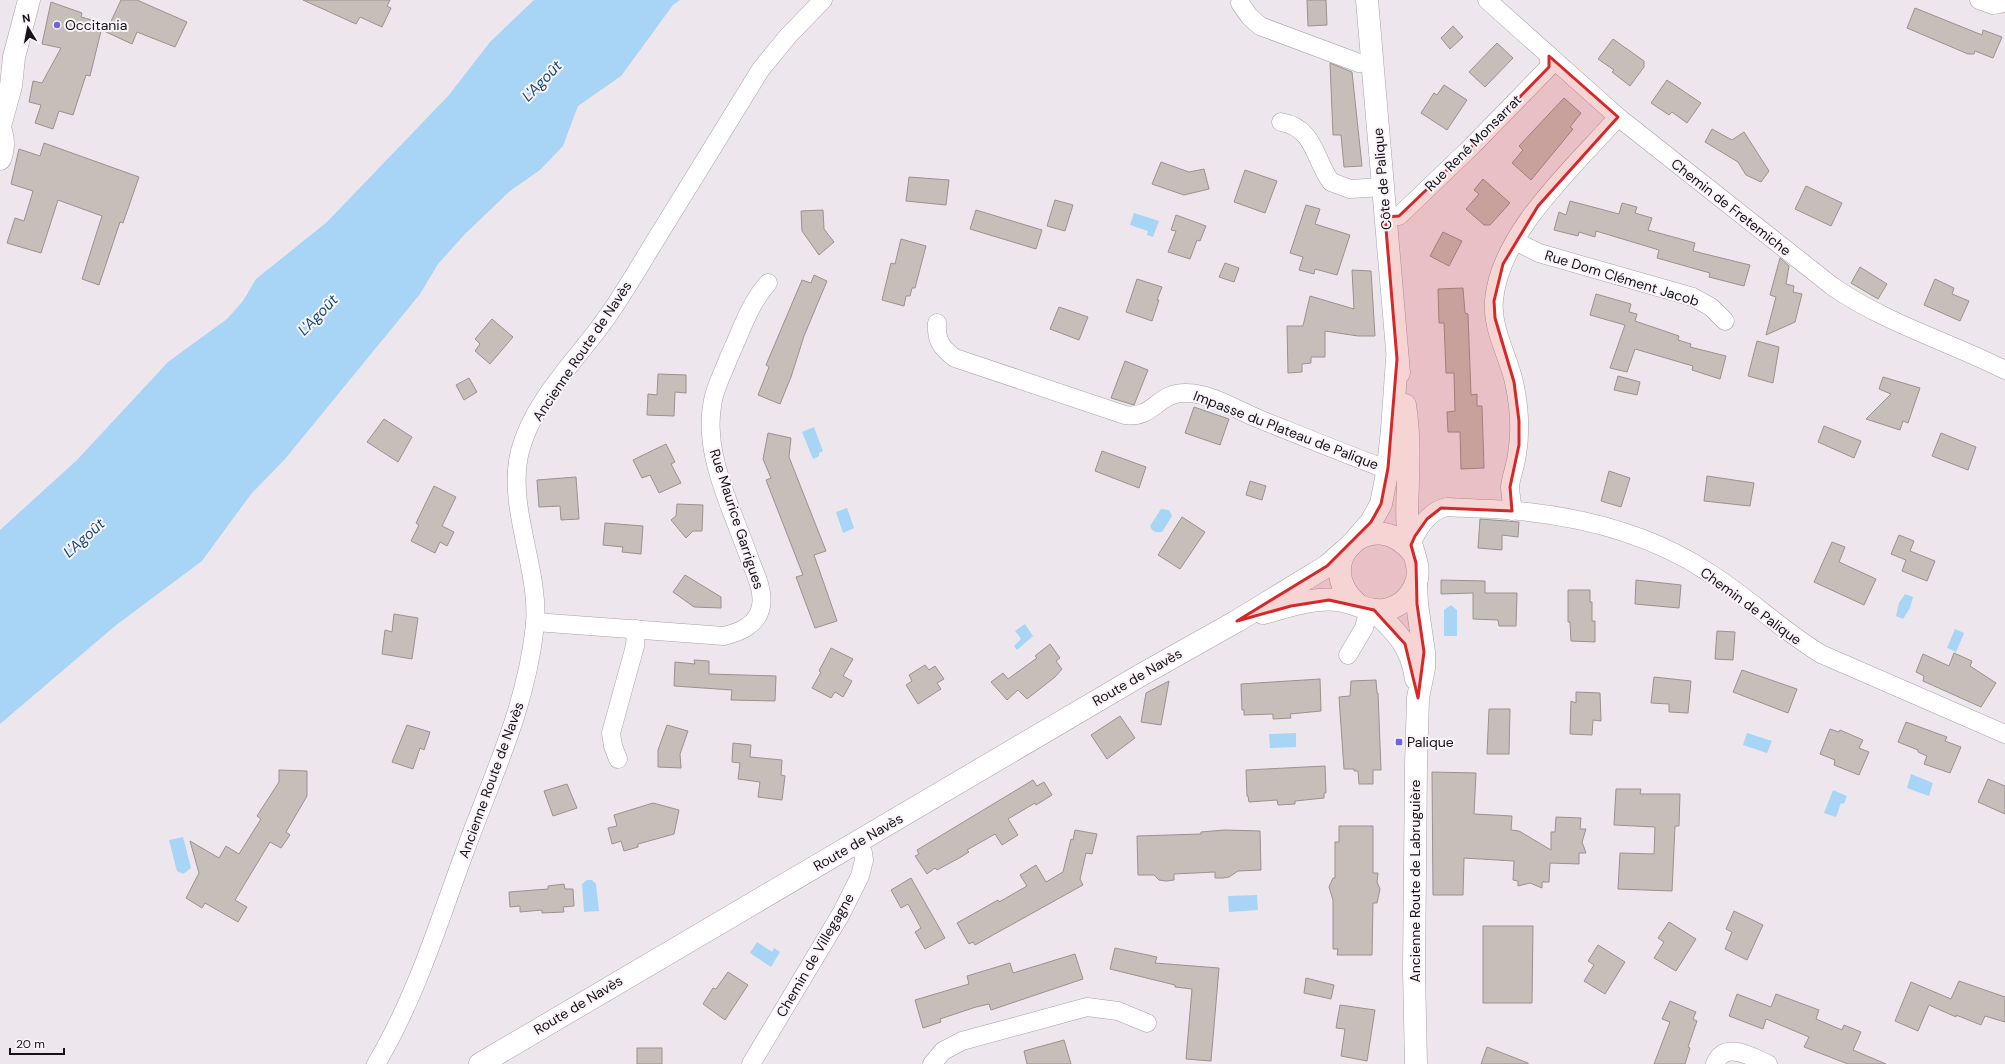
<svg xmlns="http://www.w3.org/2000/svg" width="2005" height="1064" viewBox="0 0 2005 1064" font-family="'DM Sans',sans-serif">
  <rect width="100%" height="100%" fill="#ede7ed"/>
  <g fill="#a8d4f5">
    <polygon points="534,0 680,0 673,5 621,76 578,106 563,146 540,170 510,191 465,234 438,264 420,294 285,459 251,494 202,561 115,626 0,724 0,530 77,460 168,362 227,319 243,301 256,279 327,222 449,95 490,42"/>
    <polygon points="1134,213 1159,221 1153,237 1147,235 1148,231 1130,225"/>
    <polygon points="814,427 823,451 819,453 819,456 813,459 802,432"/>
    <polygon points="847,508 854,528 843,533 836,512"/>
    <path d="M 1161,509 L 1169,510 L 1172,516 L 1162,532 C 1157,533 1152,532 1150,526 Z"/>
    <polygon points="1905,594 1913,597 1910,608 1903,619 1896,616 1899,603"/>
    <polygon points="1451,605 1457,610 1457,636 1444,636 1444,610"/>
    <polygon points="1025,624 1033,636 1017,650 1014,646 1021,639 1015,631"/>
    <polygon points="1955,629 1964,633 1956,652 1947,648"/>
    <polygon points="1296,733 1296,747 1270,748 1269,734"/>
    <polygon points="1747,733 1772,741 1767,753 1743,745"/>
    <polygon points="1911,774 1933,783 1929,796 1907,788"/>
    <polygon points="1833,790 1847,796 1844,804 1841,803 1836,817 1824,813"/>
    <polygon points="183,837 191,868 183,874 177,871 169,840"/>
    <polygon points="587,880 592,880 596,884 599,911 584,912 582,884"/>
    <polygon points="1257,895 1258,910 1229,912 1228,896"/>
    <polygon points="757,942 772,952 774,948 780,952 771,967 750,953"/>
  </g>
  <g fill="#c5beb9" stroke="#99928e">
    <polygon points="121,0 137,0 187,22 175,47 137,32 132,44 106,32"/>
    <polygon points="303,0 390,0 387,6 391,8 382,27 360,17 356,24"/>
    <polygon points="1307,0 1326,0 1327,25 1308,26"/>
    <polygon points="51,2 82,13 81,17 103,23 90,76 86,75 73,115 59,111 53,129 35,123 41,105 29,102 33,81 42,83 61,48 42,44"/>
    <polygon points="1915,8 1982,35 1983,30 2002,37 1993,58 1975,51 1974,54 1968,54 1907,28"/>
    <polygon points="1453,26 1463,37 1450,49 1441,38"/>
    <polygon points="1613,39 1644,61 1644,67 1630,86 1612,72 1614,70 1598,59"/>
    <polygon points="1497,43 1513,58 1485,87 1469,72"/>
    <polygon points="1330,63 1352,72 1362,166 1344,167 1341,135 1333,135"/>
    <polygon points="1667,80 1701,103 1687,123 1672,112 1669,115 1651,103"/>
    <polygon points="1444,85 1467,100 1447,130 1421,113 1434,93 1437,95"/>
    <polygon points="1564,98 1581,113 1570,127 1573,129 1531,180 1512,163 1523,150 1519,146"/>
    <polygon points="1712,129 1732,140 1744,132 1769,171 1761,182 1746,175 1738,162 1705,142"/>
    <polygon points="44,143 139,177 123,223 120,222 99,285 82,279 102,216 58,200 41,253 7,243 15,218 24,221 33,191 11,184 19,149 40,156"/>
    <polygon points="1161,162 1189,172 1204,169 1209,189 1184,195 1152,184"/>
    <polygon points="1245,170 1277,181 1265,213 1234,202"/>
    <polygon points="909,177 949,180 946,205 906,201"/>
    <polygon points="1483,179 1510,203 1490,225 1484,225 1466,209 1479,194 1474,190"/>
    <polygon points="1806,186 1842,203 1831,226 1795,209"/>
    <polygon points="1055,200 1073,205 1065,231 1047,226"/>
    <polygon points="1570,201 1619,214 1622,203 1637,207 1635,213 1652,218 1648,230 1695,243 1693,251 1750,265 1744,286 1709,277 1710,273 1657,258 1659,250 1596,231 1595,237 1579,232 1578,236 1554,230 1559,212 1566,215"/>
    <polygon points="1306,205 1320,209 1315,224 1350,235 1337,275 1315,269 1314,274 1299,270 1303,257 1290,253"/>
    <polygon points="823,210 824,229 834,242 819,255 802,231 801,211"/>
    <polygon points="976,210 1042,230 1036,249 970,229"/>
    <polygon points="1176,215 1206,226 1200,241 1197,240 1190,259 1168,252 1176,231 1171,230"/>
    <polygon points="1443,232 1462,241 1449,266 1430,256"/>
    <polygon points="901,239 926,246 915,288 912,288 910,296 906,296 904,306 882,300 891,263 895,264"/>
    <polygon points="1780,258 1789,266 1786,284 1794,286 1793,292 1802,294 1795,322 1766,335 1776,297 1770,295"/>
    <polygon points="1225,263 1239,268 1234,282 1219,277"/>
    <polygon points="1860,267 1887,284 1878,299 1851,283"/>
    <polygon points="1352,270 1371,271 1375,336 1358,336 1325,331 1325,357 1311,357 1311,363 1302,364 1302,372 1288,373 1287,326 1303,326 1310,296 1354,309"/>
    <polygon points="814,275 827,281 804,336 791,377 780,404 758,395 769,367 766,365 802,280 811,283"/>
    <polygon points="1137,279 1162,287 1157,300 1159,300 1152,321 1126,312"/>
    <polygon points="1935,279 1954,288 1952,294 1969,301 1960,321 1924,305"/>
    <polygon points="1463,288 1465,313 1468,314 1471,395 1477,394 1477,406 1482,406 1484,468 1461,469 1460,432 1448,432 1447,412 1455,411 1454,373 1446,373 1444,323 1439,323 1438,289"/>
    <polygon points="1596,294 1631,304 1629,312 1637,314 1635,321 1679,336 1678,340 1691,344 1690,347 1726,356 1720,379 1692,370 1693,366 1635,349 1627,372 1610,368 1625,325 1590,315"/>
    <polygon points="1059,307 1088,317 1079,340 1050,329"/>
    <polygon points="492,319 513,337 490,364 475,351 480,344 475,339"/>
    <polygon points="1757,341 1779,347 1773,383 1748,376"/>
    <polygon points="1125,361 1148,370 1134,405 1111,398"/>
    <polygon points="658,374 686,375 686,393 675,392 674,416 647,415 648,394 657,395"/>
    <polygon points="1618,376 1640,382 1637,395 1614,390"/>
    <polygon points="1883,377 1920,388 1908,423 1903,421 1900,430 1866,419 1891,394 1879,389"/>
    <polygon points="469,378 477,392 464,400 456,385"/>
    <polygon points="1194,407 1229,419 1220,445 1185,433"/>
    <polygon points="384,419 412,437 398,462 367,442"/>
    <polygon points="1824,426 1861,441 1854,458 1818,442"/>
    <polygon points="768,433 791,438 789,457 826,551 814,555 837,621 815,628 796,577 803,575 766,480 771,478 763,459"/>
    <polygon points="1941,433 1976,447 1968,470 1932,456"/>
    <polygon points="666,444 675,462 671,464 681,483 659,493 650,475 642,478 633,460"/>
    <polygon points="1102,451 1146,467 1139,488 1095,471"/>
    <polygon points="1609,471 1630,478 1621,507 1601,501"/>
    <polygon points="1707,476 1754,483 1750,506 1704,501"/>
    <polygon points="576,477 579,519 561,520 560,506 539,507 537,480"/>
    <polygon points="1250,481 1266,486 1262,500 1246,495"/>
    <polygon points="434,486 456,497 442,526 454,532 447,546 440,542 435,553 411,541 419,525 416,523"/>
    <polygon points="677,504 703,505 702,531 693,531 686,538 671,520 676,516"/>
    <polygon points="1182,517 1205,532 1180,569 1158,555"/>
    <polygon points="1480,519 1519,522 1518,537 1502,535 1502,550 1478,548"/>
    <polygon points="605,523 643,526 641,554 622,552 623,547 603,545"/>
    <polygon points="1899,535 1914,541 1910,551 1935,561 1927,581 1902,571 1906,560 1891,554"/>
    <polygon points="1832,542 1845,547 1839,562 1876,579 1864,605 1814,582"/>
    <polygon points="685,575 721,597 721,608 694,607 673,592"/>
    <polygon points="1441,580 1485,581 1485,593 1517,593 1516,626 1499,626 1498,620 1473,619 1473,593 1441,594"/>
    <polygon points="1636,580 1681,585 1679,608 1635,604"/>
    <polygon points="1568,590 1590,590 1590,602 1592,602 1592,621 1595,621 1595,642 1571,641 1570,622 1568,622"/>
    <polygon points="394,614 418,618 412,659 382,654 385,630 392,632"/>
    <polygon points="1717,631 1735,632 1733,660 1715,659"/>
    <polygon points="1050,644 1060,658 1056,661 1062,669 1055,677 1027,699 1018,690 1007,700 991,682 1003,673 1008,679 1037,658 1035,656"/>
    <polygon points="831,648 853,659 843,676 852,681 843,697 835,692 831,698 812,688 821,672 819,671"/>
    <polygon points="1954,653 1972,661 1970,666 1996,683 1981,707 1923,681 1924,676 1916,672 1923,654 1949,666"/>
    <polygon points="694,660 709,661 709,674 776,676 775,701 731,700 732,690 674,686 675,662 695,664"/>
    <polygon points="925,665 929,670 935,666 944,679 937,683 941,689 918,704 906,685 912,681 909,675"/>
    <polygon points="1742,670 1797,689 1788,713 1733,692"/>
    <polygon points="1654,677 1691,681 1688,713 1669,712 1669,704 1651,703"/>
    <polygon points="1320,679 1321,711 1290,714 1291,718 1273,719 1273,714 1244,715 1244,710 1242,710 1241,684"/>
    <polygon points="1376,680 1377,693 1378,693 1381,770 1373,770 1373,784 1359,784 1358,771 1354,771 1354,769 1344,769 1339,697 1350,696 1351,681"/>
    <polygon points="1169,681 1161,725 1141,722 1146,693"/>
    <polygon points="1576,692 1600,693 1601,721 1593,720 1592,735 1570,734 1571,701 1576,703"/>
    <polygon points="1489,709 1510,709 1509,754 1487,754"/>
    <polygon points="1120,716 1135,738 1107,759 1091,735"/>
    <polygon points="1906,722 1947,737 1945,741 1961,747 1950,773 1924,764 1927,756 1918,752 1918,750 1898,742"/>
    <polygon points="407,725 430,732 424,750 420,748 413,769 392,762"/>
    <polygon points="667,725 688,731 680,754 681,768 658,767 658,750"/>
    <polygon points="1830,729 1839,732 1840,730 1863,740 1859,748 1869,752 1859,775 1834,765 1835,760 1820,754"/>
    <polygon points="733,743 751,745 750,757 782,760 781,775 785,776 782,800 758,797 760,782 738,779 740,763 732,762"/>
    <polygon points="1325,766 1326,793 1324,793 1324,798 1295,801 1295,804 1278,805 1277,800 1249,802 1248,796 1247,796 1246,770"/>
    <polygon points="279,770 307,771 307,796 286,832 290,835 281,848 270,842 235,900 247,907 238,922 205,903 202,908 186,898 199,873 190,841 219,858 226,846 239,854 261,819 257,816 279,782"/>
    <polygon points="1432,772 1476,773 1474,814 1512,816 1511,830 1519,831 1551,850 1551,832 1555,832 1556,817 1581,818 1580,829 1586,829 1582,842 1586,853 1579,853 1579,864 1550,863 1549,882 1542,882 1542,888 1530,883 1518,886 1518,881 1513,880 1514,861 1464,858 1463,895 1433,895"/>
    <polygon points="1988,779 2005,786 2005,814 1978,802"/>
    <polygon points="1033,780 1037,786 1044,782 1052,795 1036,805 1035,803 1008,819 1018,835 1002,845 995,834 967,850 969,852 961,857 937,870 935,868 927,874 915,856 919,854 917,850"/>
    <polygon points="567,784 577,808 553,816 544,791"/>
    <polygon points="1616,789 1641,789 1640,794 1680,794 1679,826 1675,826 1672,891 1618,889 1620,853 1654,854 1655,827 1614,825"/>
    <polygon points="653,803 679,810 674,834 638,844 638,847 624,851 621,841 612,844 608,828 617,826 614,815"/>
    <polygon points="1339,826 1373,826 1373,873 1378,873 1377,882 1380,889 1377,903 1373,903 1372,955 1337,955 1338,949 1333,949 1333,900 1329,887 1333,878 1335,878 1335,842 1339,842"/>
    <polygon points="1075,830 1097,834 1092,854 1086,853 1080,879 1083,885 975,945 973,942 969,944 957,923 998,900 999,902 1027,886 1020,875 1036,865 1046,882 1063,872 1071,839 1073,840"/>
    <polygon points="1225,830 1260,831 1261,870 1238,871 1229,877 1223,878 1215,878 1215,872 1174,874 1174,880 1166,881 1159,880 1154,875 1138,875 1137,836 1201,834 1201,832"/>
    <polygon points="911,878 945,938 925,949 915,932 921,928 908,904 901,908 891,890"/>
    <polygon points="564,884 565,889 573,889 574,906 563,907 564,912 542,913 542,910 520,912 520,906 510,907 509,892 548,889 548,886"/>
    <polygon points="1734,911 1763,925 1747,960 1725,949 1732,932 1726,929"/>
    <polygon points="1669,922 1696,939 1676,971 1654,958 1664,942 1658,938"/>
    <polygon points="1483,926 1533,926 1532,1003 1483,1003"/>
    <polygon points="1598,945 1625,962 1605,994 1584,981 1594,965 1588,961"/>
    <polygon points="1115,948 1157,957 1155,963 1219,968 1211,1061 1186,1059 1192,989 1175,987 1175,985 1110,969"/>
    <polygon points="1075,954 1083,979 991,1010 989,1004 976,1007 940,1019 941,1022 923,1028 915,1000 969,984 967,976 1010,963 1013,973"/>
    <polygon points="728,972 748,985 725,1020 703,1004 713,988 716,989"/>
    <polygon points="1306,978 1334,985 1331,999 1304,993"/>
    <polygon points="1959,981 2005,997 2005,1022 1985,1016 1981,1025 1956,1015 1956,1017 1929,1005 1918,1031 1895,1021 1911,982 1951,999"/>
    <polygon points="1737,994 1771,1007 1776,994 1819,1010 1816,1019 1842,1030 1844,1025 1861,1032 1853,1050 1886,1064 1848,1064 1804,1047 1809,1037 1766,1019 1763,1029 1729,1016"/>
    <polygon points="1670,1001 1696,1012 1693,1019 1697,1021 1688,1047 1690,1048 1685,1064 1654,1064 1670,1022 1662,1019"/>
    <polygon points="1340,1005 1375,1010 1367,1061 1341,1056 1345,1029 1336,1028"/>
    <polygon points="1064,1040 1071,1064 1027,1064 1024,1051"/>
    <polygon points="1487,1047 1528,1063 1528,1064 1481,1064"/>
    <rect x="637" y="1048" width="25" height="16"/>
  </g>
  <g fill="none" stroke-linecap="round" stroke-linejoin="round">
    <g stroke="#a7a1a7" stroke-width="19">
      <g id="minor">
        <path d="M 1487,0 L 1618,117 L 1832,286 C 1885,323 1947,341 2005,370"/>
        <polyline points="1979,0 1993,5 2005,3"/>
        <polyline points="1240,3 1249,16 1260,26 1359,63 1372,62"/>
        <path d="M 1281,122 C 1315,128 1314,159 1331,182 L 1350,189 L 1383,187"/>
        <polyline points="1385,217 1399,216 1472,146 1549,67 1549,56"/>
        <polyline points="1515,241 1539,253 1693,297 1711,307 1725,321"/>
        <path d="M 937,323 C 936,340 941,348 955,358 L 1125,415 C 1155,419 1157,391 1188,393 C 1212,394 1237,410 1259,419 C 1299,435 1338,451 1378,466 L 1388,468"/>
        <path d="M 1512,511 C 1513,502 1510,495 1510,487 C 1511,476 1516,465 1517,454 C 1521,431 1519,405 1514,382 C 1508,355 1491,328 1494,300 C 1500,232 1575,166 1618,117"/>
        <path d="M 1411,545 C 1417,530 1429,510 1447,507 C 1474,509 1501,508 1528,512 C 1591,519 1655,537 1708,572 C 1748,597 1781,630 1821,654 L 2005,734"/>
        <path d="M 535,622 L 724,636 C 740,632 758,625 761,606 C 764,589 754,572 749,557 C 736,521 712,469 711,433 C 710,422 711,410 713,400 C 716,385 724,371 729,357 C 741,332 749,304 768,283"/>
        <polyline points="1348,655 1364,628 1369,609"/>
        <polyline points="618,759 613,746 611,733 635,646 636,629"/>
        <path d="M 376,1064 C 416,997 438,924 465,851 C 493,774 526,709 535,625 C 540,568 506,507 520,451 C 534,399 577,360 607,317 C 627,289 644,258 663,228 C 696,175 728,122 761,69 L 788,36 L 823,0"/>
        <polyline points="751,1064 841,914 860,876 864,860 863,853 857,843"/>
        <polyline points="932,1064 943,1051 962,1041 1087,1007 1118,1011 1147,1023"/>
        <path d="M 1715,1064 C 1725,1040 1752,1057 1768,1064"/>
      </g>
    </g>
    <g stroke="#a7a1a7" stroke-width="23">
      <g id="tertiary">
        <polyline points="1416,583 1417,604 1424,652 1424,668 1418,698 1416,765 1414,970 1416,1064"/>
        <path d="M 1374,610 C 1397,633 1411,645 1416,679"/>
      </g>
    </g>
    <g stroke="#a7a1a7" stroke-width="23">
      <g id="secondary">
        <polyline points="1367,0 1399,373"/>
        <polyline points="0,126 11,86 14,57 29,0"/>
        <path d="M 0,128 C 4,140 4,148 0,159"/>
        <path d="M 1357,604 C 1309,562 1373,502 1413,553"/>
        <path d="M 1263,613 C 1286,607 1313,597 1338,600 C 1355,602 1371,614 1388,609 C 1401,606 1411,596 1416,583 C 1422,566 1410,547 1408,530 C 1406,512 1408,495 1408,478 C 1409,454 1409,429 1405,405"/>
        <polyline points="480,1064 1141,675 1237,621 1327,566 1351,545 1371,522 1381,504 1388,468 1392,430 1397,359"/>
      </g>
    </g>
    <use href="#minor" stroke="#fff" stroke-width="18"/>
    <use href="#tertiary" stroke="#fff" stroke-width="22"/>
    <use href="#secondary" stroke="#fff" stroke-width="22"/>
  </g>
  <path fill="#d62828" fill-opacity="0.2" stroke="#d62828" stroke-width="3" stroke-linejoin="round" d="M 1549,56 L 1618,117 L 1538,206 L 1503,264 L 1494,301 L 1495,318 L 1514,382 L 1519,421 L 1519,445 L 1510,487 L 1512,511 L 1441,508 L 1427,519 L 1415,536 L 1411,545 L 1416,563 L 1417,604 L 1424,652 L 1418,698 L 1405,644 L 1374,610 L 1329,600 L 1291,606 L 1237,621 L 1327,566 L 1371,522 L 1381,504 L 1388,468 L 1397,359 L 1385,217 L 1399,216 L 1472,146 L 1549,67 Z"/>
  <g fill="#6c65df" stroke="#faf4fa" stroke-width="1.5">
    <circle cx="57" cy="25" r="4"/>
    <rect x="1395" y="738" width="8" height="8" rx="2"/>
  </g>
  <g text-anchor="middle" stroke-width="4" stroke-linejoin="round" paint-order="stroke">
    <g font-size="14" fill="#151315" stroke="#faf4fa" text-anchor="start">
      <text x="65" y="30">Occitania</text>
      <text x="1407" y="747">Palique</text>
    </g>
    <g font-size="14" fill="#151315" stroke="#faf4fa">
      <text transform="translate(1473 143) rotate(-45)" y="5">Rue René Monsarrat</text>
      <text transform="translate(1382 179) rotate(-95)" y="5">Côte de Palique</text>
      <text transform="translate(1731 207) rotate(38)" y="5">Chemin de Fretemiche</text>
      <text transform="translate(1622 278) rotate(17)" y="5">Rue Dom Clément Jacob</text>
      <text transform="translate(582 351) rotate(-56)" y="5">Ancienne Route de Navès</text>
      <text transform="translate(1286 430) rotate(21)" y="5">Impasse du Plateau de Palique</text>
      <text transform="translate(737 519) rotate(72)" y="5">Rue Maurice Garrigues</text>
      <text transform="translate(1751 606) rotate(36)" y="5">Chemin de Palique</text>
      <text transform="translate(1137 677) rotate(-30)" y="5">Route de Navès</text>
      <text transform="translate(491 780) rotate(-70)" y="5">Ancienne Route de Navès</text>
      <text transform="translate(858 842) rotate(-30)" y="5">Route de Navès</text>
      <text transform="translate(1415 881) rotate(-90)" y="5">Ancienne Route de Labruguière</text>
      <text transform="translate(815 955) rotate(-60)" y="5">Chemin de Villegagne</text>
      <text transform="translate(578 1005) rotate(-31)" y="5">Route de Navès</text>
    </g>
    <g font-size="15" font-style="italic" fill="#104c6f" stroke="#faf4fa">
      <text transform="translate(542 81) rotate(-46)" y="5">L'Agoût</text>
      <text transform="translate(318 315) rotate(-46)" y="5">L'Agoût</text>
      <text transform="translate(84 538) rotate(-42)" y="5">L'Agoût</text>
    </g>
  </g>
  <g transform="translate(28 28) rotate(350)" stroke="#faf4fa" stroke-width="3" paint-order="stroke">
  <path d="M0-3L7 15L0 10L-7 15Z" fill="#151315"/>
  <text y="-6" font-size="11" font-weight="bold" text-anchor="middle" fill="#151315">N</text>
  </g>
  <path d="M10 1048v6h54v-6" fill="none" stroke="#151315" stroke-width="2"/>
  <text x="16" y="1048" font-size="12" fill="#151315" stroke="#faf4fa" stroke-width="3" paint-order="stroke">20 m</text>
</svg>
